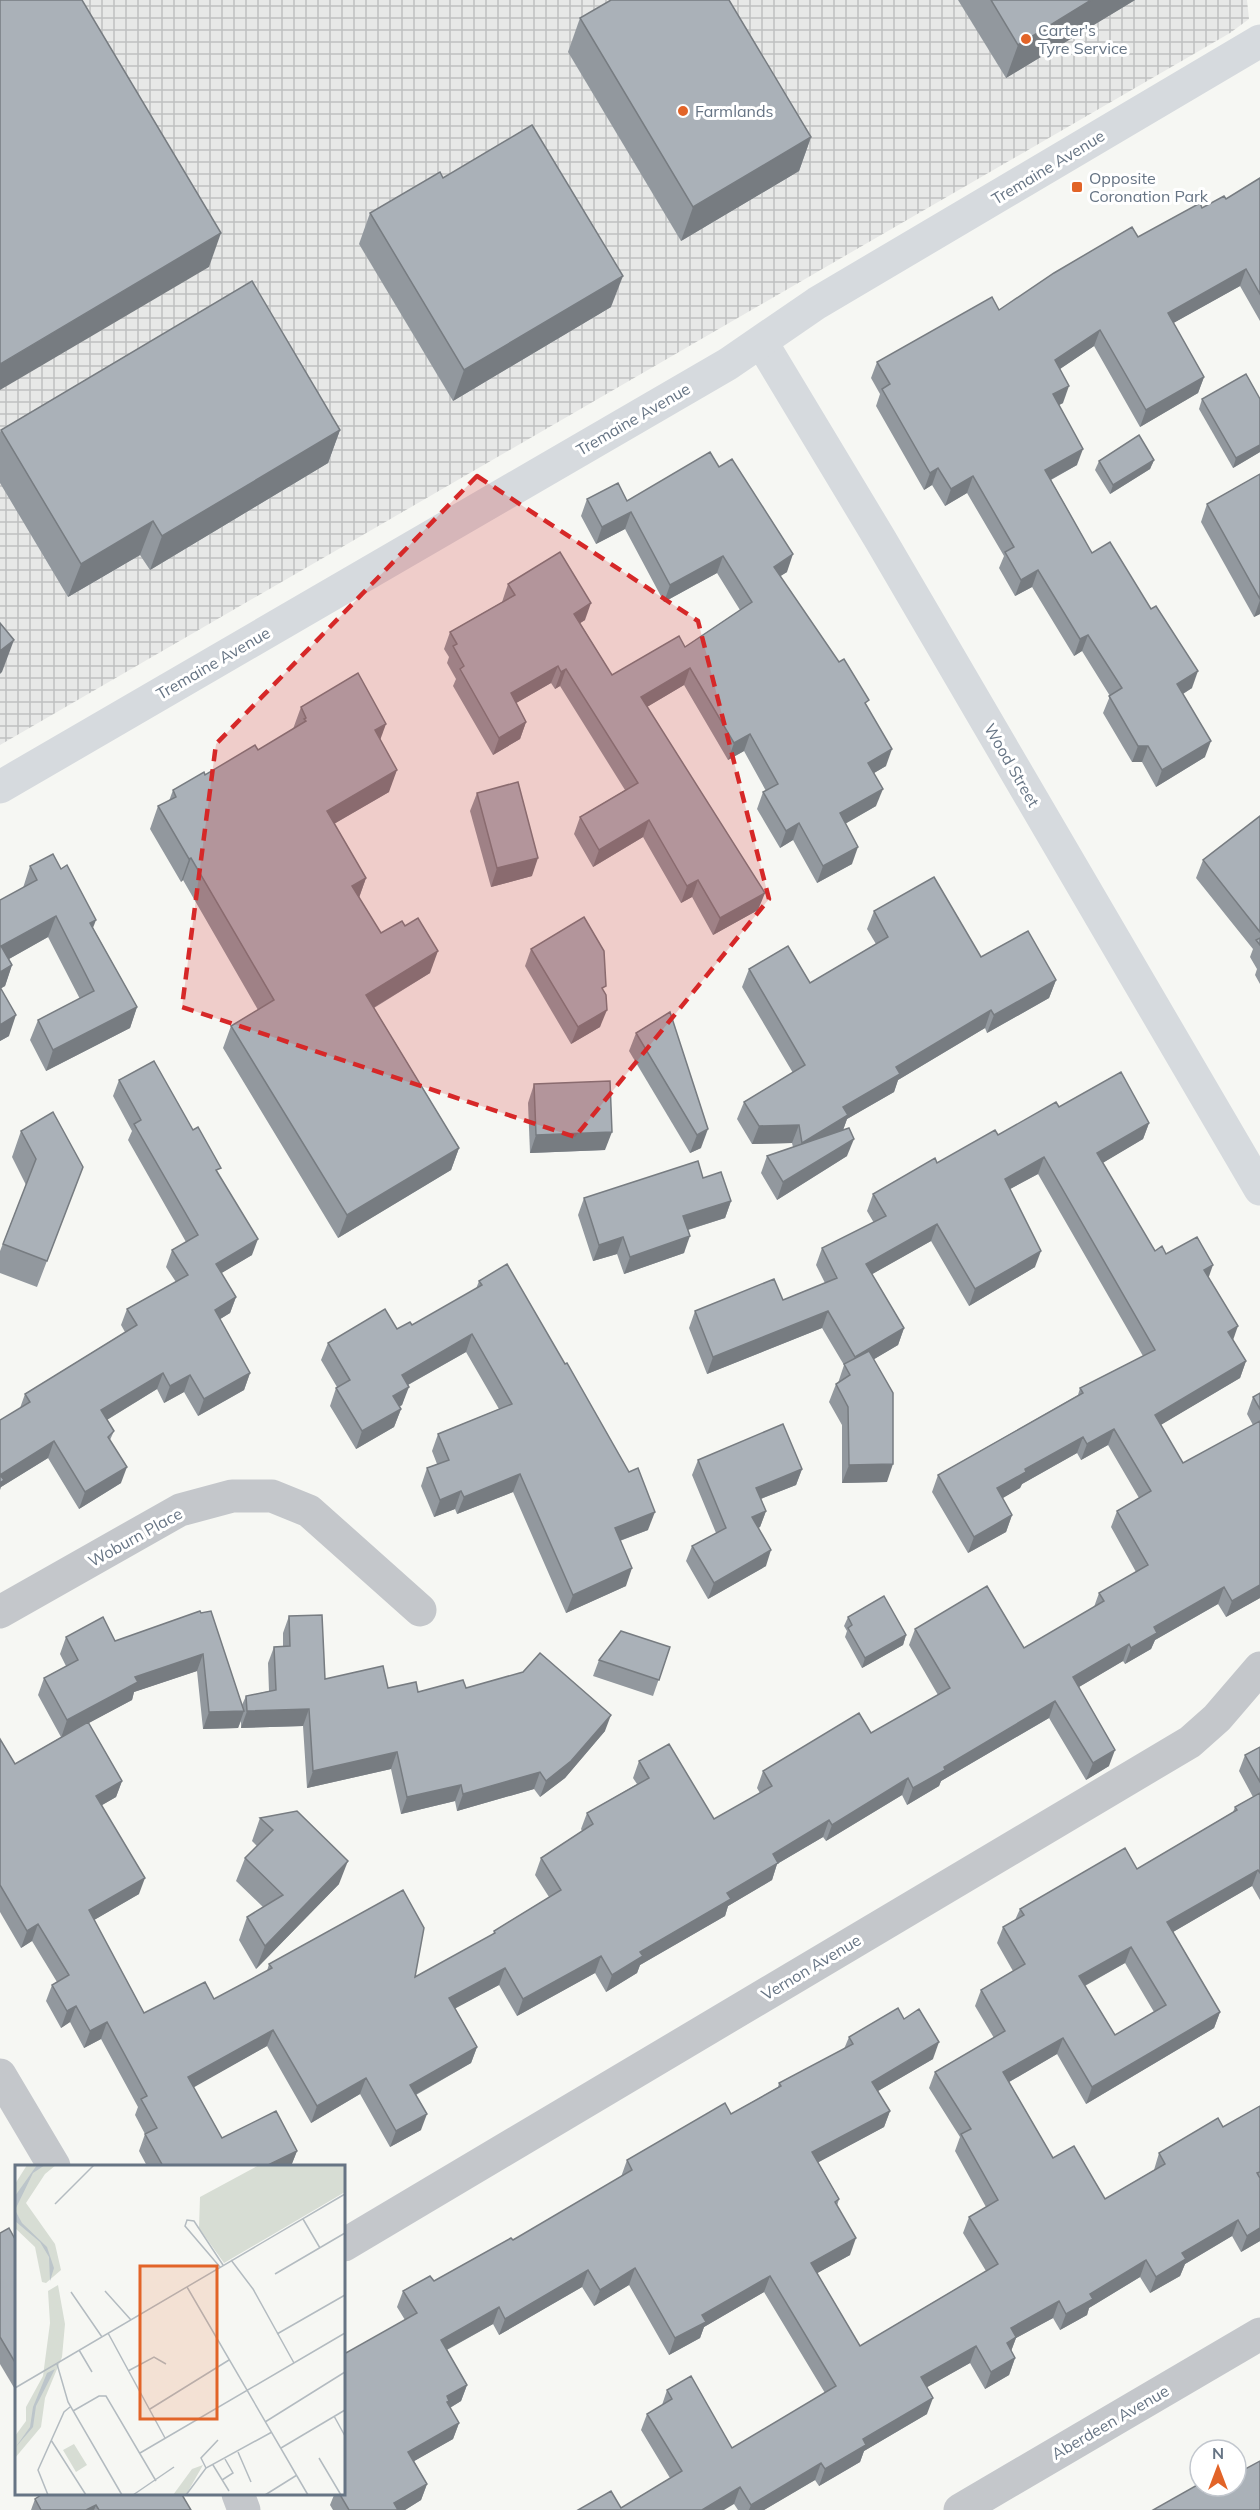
<svg xmlns="http://www.w3.org/2000/svg" width="1260" height="2510" viewBox="0 0 1260 2510" font-family="Mulish,sans-serif">
  <defs>
    <pattern id="industrial-grid" width="8" height="8" patternUnits="userSpaceOnUse" patternTransform="scale(1.5)"><rect width="8" height="8" fill="#e7e8e7"/><path d="M0 4h8M4 0v8" fill="none" stroke="#bfc1c1"/></pattern>
  </defs>
  <rect width="100%" height="100%" fill="#f6f7f3"/>
  <polygon fill="url(#industrial-grid)" points="0,0 1247,0 1249,19 1230,33 0,745"/>
  <g fill="none" stroke-linecap="round" stroke-linejoin="round">
    <g stroke="#c4c7cb" stroke-width="33">
      <polyline points="0,1612 180,1510 232,1496 272,1496 309,1511 420,1610"/>
      <polyline points="0,2075 54,2166"/>
      <polyline points="344,2245 1190,1742 1217,1718 1260,1668"/>
      <polyline points="238,2494 244,2510"/>
      <polyline points="960,2510 1260,2334"/>
    </g>
    <g stroke="#d6dade" stroke-width="33">
      <polyline points="762,343 880,539 1260,1189"/>
      <polyline points="0,787 728,364 817,303 1260,41"/>
    </g>
  </g>
  <g fill="#92989e" fill-rule="evenodd">
    <polygon points="958,0 1135,0 1006,78"/>
    <polygon points="580,18 811,137 799,171 681,241 568,52"/>
    <polygon points="443,178 611,307 453,401 359,244 370,213"/>
    <polygon points="1260,178 1260,321 1240,286 1173,323 1204,377 1198,393 1140,427 1094,346 1060,369 1063,403 1059,405 1077,465 1051,480 1092,553 1192,688 1183,694 1205,757 1156,787 1142,762 1132,762 1103,713 1110,696 1082,651 1074,656 1032,587 1015,596 999,568 1004,556 967,493 945,506 932,485 924,490 876,406 880,394 871,378 877,362 999,310 1138,237 1202,208 1226,199"/>
    <polygon points="1202,399 1260,399 1260,452 1233,468 1199,409"/>
    <polygon points="1,430 340,430 328,463 150,570 140,555 68,597 0,483 0,432"/>
    <polygon points="1154,460 1150,469 1110,494 1095,470 1099,461"/>
    <polygon points="719,467 787,572 780,576 867,706 886,766 874,773 876,806 845,824 852,864 817,883 793,840 780,848 757,809 763,792 766,791 744,751 728,760 684,685 647,707 758,910 713,935 692,897 681,903 643,837 593,867 574,834 580,817 625,790 560,686 555,689 551,683 516,703 526,722 520,739 493,755 453,686 456,679 447,663 449,657 444,649 450,632 502,602 508,584 585,620 580,623 612,675 685,647 740,610 717,573 664,602 625,529 596,544 581,516 587,499 627,501"/>
    <polygon points="1260,474 1260,614 1254,617 1201,522 1207,504"/>
    <polygon points="301,707 380,740 389,792 334,824 366,878 359,898 381,933 430,973 374,1008 459,1148 451,1170 338,1238 223,1048 231,1026 258,1010 183,880 181,882 150,829 158,806 169,801 173,790 258,750 293,729"/>
    <polygon points="477,793 532,876 491,887 470,811"/>
    <polygon points="1260,816 1260,984 1255,975 1257,969 1250,957 1253,949 1196,878 1203,860"/>
    <polygon points="30,866 93,928 137,1007 130,1028 46,1071 30,1040 38,1020 80,999 48,937 9,959 12,965 5,986 1,988 9,1036 0,1041 0,900 23,888"/>
    <polygon points="874,911 981,957 1056,980 1049,998 987,1033 985,1028 898,1080 894,1092 847,1119 843,1130 847,1156 777,1200 761,1173 767,1156 793,1147 792,1143 752,1144 737,1119 744,1102 793,1073 742,987 749,969 810,983 876,944 867,929"/>
    <polygon points="531,949 604,991 600,1027 571,1044 525,966"/>
    <polygon points="670,1012 701,1148 690,1153 629,1051 636,1033"/>
    <polygon points="119,1080 218,1174 252,1255 221,1273 236,1297 230,1313 220,1319 250,1373 244,1390 198,1416 184,1392 164,1403 157,1389 107,1420 114,1431 110,1440 121,1483 79,1509 48,1458 1,1487 20,1408 25,1394 125,1332 121,1325 127,1309 176,1282 166,1267 172,1250 186,1242 128,1140 132,1131 113,1096"/>
    <polygon points="534,1084 605,1150 530,1153 528,1103"/>
    <polygon points="1059,1107 1149,1123 1143,1139 1102,1163 1155,1251 1166,1254 1208,1277 1233,1340 1246,1361 1240,1378 1160,1425 1183,1463 1253,1425 1247,1414 1253,1397 1260,1393 1260,1598 1226,1617 1218,1604 1155,1640 1151,1649 1125,1664 1123,1661 1079,1687 1109,1766 1086,1780 1049,1718 941,1781 939,1786 907,1805 902,1795 826,1841 823,1837 777,1864 772,1880 728,1906 725,1916 640,1965 637,1973 606,1992 595,1973 517,2016 499,1985 455,2008 477,2047 471,2063 416,2095 421,2130 390,2147 360,2094 311,2123 267,2046 193,2087 222,2138 297,2151 291,2166 147,2166 139,2151 145,2134 135,2115 138,2107 101,2039 84,2048 70,2022 61,2028 46,2001 52,1985 57,1982 32,1941 21,1948 0,1912 0,1739 15,1764 61,1737 38,1695 44,1678 66,1666 60,1654 66,1637 115,1641 200,1611 242,1705 246,1696 269,1691 268,1663 274,1647 283,1646 283,1633 289,1616 325,1679 418,1692 466,1688 605,1731 565,1778 540,1797 534,1789 457,1811 455,1801 401,1814 391,1769 307,1788 303,1726 241,1728 241,1721 238,1728 203,1729 197,1671 134,1692 132,1700 88,1723 122,1781 116,1797 102,1805 139,1894 94,1920 144,2013 214,1999 267,1971 269,1964 415,1977 493,1935 494,1931 549,1897 535,1875 541,1858 582,1831 581,1829 587,1813 637,1784 633,1778 639,1761 714,1819 760,1793 757,1788 763,1771 871,1733 938,1695 909,1645 915,1629 1024,1648 1094,1607 1099,1593 1136,1572 1111,1527 1117,1511 1139,1498 1108,1445 1081,1460 1077,1453 1022,1484 1020,1488 1002,1498 1012,1515 1006,1532 968,1553 932,1492 938,1475 1078,1395 1080,1388 1143,1356 1038,1174 1010,1189 1035,1267 969,1306 931,1241 872,1274 904,1328 898,1345 874,1359 887,1482 842,1483 842,1425 829,1402 836,1384 838,1383 844,1365 822,1328 707,1374 689,1328 695,1311 783,1300 825,1283 816,1265 822,1248 874,1223 867,1211 873,1194 937,1163"/>
    <polygon points="21,1131 73,1193 37,1287 0,1273 0,1251 26,1185 12,1157"/>
    <polygon points="703,1178 731,1201 725,1218 688,1230 684,1253 624,1274 617,1254 593,1261 578,1215 584,1198"/>
    <polygon points="479,1281 648,1530 620,1541 626,1586 566,1613 513,1492 457,1514 455,1509 434,1517 421,1486 427,1468 437,1464 432,1451 438,1434 499,1409 466,1352 408,1385 402,1405 399,1407 401,1409 394,1427 356,1449 330,1406 336,1388 337,1387 321,1360 328,1343 397,1329 412,1325 476,1289"/>
    <polygon points="698,1460 802,1469 796,1485 761,1499 766,1511 760,1527 758,1528 766,1566 708,1599 686,1561 692,1546 716,1533 692,1475"/>
    <polygon points="848,1617 906,1635 903,1645 862,1668 845,1637 847,1631 844,1626"/>
    <polygon points="670,1647 653,1696 593,1676 599,1660"/>
    <path d="M 1260,1747 L 1260,1900 L 1252,1886 L 1173,1932 L 1220,2012 L 1214,2028 L 1086,2104 L 1057,2054 L 1009,2082 L 1053,2158 L 1105,2199 L 1154,2170 L 1159,2153 L 1223,2127 L 1260,2106 L 1260,2241 L 1241,2252 L 1232,2236 L 1185,2264 L 1180,2276 L 1150,2293 L 1140,2277 L 1089,2308 L 1087,2315 L 1060,2330 L 1053,2318 L 1016,2338 L 1011,2351 L 1015,2358 L 1009,2375 L 985,2389 L 970,2363 L 927,2387 L 927,2414 L 864,2451 L 860,2462 L 819,2486 L 815,2480 L 764,2510 L 738,2510 L 734,2504 L 621,2508 L 670,2478 L 641,2430 L 647,2414 L 662,2405 L 667,2390 L 732,2448 L 825,2393 L 764,2292 L 704,2327 L 700,2338 L 669,2355 L 629,2285 L 594,2306 L 582,2287 L 499,2335 L 493,2324 L 447,2350 L 467,2385 L 461,2401 L 450,2408 L 459,2423 L 453,2439 L 414,2461 L 427,2484 L 421,2500 L 405,2510 L 333,2510 L 330,2505 L 334,2495 L 332,2493 L 344,2493 L 346,2353 L 405,2320 L 397,2307 L 403,2291 L 434,2281 L 513,2240 L 621,2177 L 627,2160 L 731,2114 L 778,2087 L 779,2083 L 844,2049 L 849,2037 L 904,2019 L 933,2059 L 878,2091 L 890,2111 L 884,2127 L 818,2162 L 839,2199 L 837,2206 L 850,2255 L 817,2273 L 860,2346 L 986,2271 L 963,2233 L 969,2217 L 986,2207 L 955,2151 L 960,2137 L 929,2088 L 935,2072 L 994,2038 L 975,2006 L 981,1990 L 1013,1971 L 997,1943 L 1003,1927 L 1015,1920 L 1020,1909 L 1137,1869 L 1233,1812 L 1235,1807 L 1253,1797 L 1239,1771 L 1245,1755 ZM 1125,1963 L 1154,2012 L 1115,2035 L 1085,1986 Z"/>
    <polygon points="260,1818 339,1884 256,1969 239,1940 247,1917 263,1907 236,1881 245,1858 257,1846 252,1841"/>
    <polygon points="0,2233 16,2241 16,2391 0,2364"/>
    <polygon points="35,2499 191,2510 31,2510"/>
  </g>
  <g fill="#777c81">
    <polygon points="1091,0 1135,0 1006,78 1018,45"/>
    <polygon points="811,137 799,171 681,241 693,207"/>
    <polygon points="221,233 209,267 0,390 0,364"/>
    <polygon points="1246,269 1240,286 1161,330 1168,313"/>
    <polygon points="623,276 611,307 453,401 464,370"/>
    <polygon points="1100,330 1094,346 1048,377 1055,360"/>
    <polygon points="1204,377 1198,393 1140,427 1146,410"/>
    <polygon points="1069,386 1063,403 1047,411 1053,394"/>
    <polygon points="340,430 328,463 150,570 162,536"/>
    <polygon points="1260,445 1260,452 1233,468 1236,458"/>
    <polygon points="1083,449 1077,465 1039,486 1045,470"/>
    <polygon points="1154,460 1150,469 1110,494 1113,485"/>
    <polygon points="938,468 932,485 924,490 930,473"/>
    <polygon points="973,476 967,493 945,506 951,489"/>
    <polygon points="631,512 625,529 596,544 602,527"/>
    <polygon points="153,521 140,555 68,597 81,564"/>
    <polygon points="793,554 787,572 768,584 774,567"/>
    <polygon points="723,556 717,573 664,602 670,585"/>
    <polygon points="1038,570 1032,587 1015,596 1021,580"/>
    <polygon points="1260,600 1260,614 1254,617"/>
    <polygon points="591,603 585,620 568,631 574,614"/>
    <polygon points="1088,635 1082,651 1074,656 1080,639"/>
    <polygon points="14,640 2,672 0,674 0,651"/>
    <polygon points="558,666 551,683 504,710 511,693"/>
    <polygon points="690,668 684,685 635,714 641,697"/>
    <polygon points="566,669 560,686 555,689 561,672"/>
    <polygon points="1198,671 1192,688 1171,701 1177,684"/>
    <polygon points="526,722 520,739 493,755 499,738"/>
    <polygon points="386,724 378,746 375,730"/>
    <polygon points="750,734 744,751 728,760 734,743"/>
    <polygon points="1211,741 1205,757 1156,787 1162,770"/>
    <polygon points="1138,746 1148,746 1142,762 1132,762"/>
    <polygon points="892,749 886,766 862,780 868,763"/>
    <polygon points="397,770 389,792 318,833 327,811"/>
    <polygon points="883,789 876,806 834,830 840,813"/>
    <polygon points="649,820 643,837 593,867 599,850"/>
    <polygon points="799,823 793,840 780,848 786,831"/>
    <polygon points="858,847 852,864 817,883 823,866"/>
    <polygon points="191,858 183,880 181,882 189,859"/>
    <polygon points="538,858 532,876 491,887 497,868"/>
    <polygon points="366,878 358,900 352,886"/>
    <polygon points="698,880 692,897 681,903 687,886"/>
    <polygon points="765,893 758,910 713,935 720,918"/>
    <polygon points="56,916 48,937 0,964 1,946"/>
    <polygon points="96,920 88,941 90,923"/>
    <polygon points="438,951 430,973 358,1017 366,995"/>
    <polygon points="12,965 5,986 0,989 0,972"/>
    <polygon points="1056,980 1049,998 987,1033 994,1015"/>
    <polygon points="137,1007 130,1028 46,1071 53,1050"/>
    <polygon points="607,1010 600,1027 571,1044 578,1027"/>
    <polygon points="991,1010 985,1028 898,1080 894,1092 847,1119 842,1133 796,1161 802,1143 843,1107 896,1067"/>
    <polygon points="16,1015 9,1036 0,1041 0,1025"/>
    <polygon points="1149,1123 1143,1139 1091,1170 1097,1153"/>
    <polygon points="799,1125 792,1143 752,1144 759,1126"/>
    <polygon points="708,1129 701,1148 690,1153 697,1135"/>
    <polygon points="612,1132 605,1150 530,1153 536,1135"/>
    <polygon points="854,1139 847,1156 777,1200 783,1182"/>
    <polygon points="459,1148 451,1170 338,1238 347,1215"/>
    <polygon points="1044,1157 1038,1174 999,1195 1005,1179"/>
    <polygon points="731,1201 725,1218 677,1233 683,1216"/>
    <polygon points="937,1224 931,1241 860,1281 866,1264"/>
    <polygon points="690,1236 684,1253 624,1274 630,1257"/>
    <polygon points="623,1237 617,1254 593,1261 599,1245"/>
    <polygon points="258,1239 252,1255 210,1280 216,1264"/>
    <polygon points="1041,1251 1035,1267 969,1306 975,1289"/>
    <polygon points="1213,1265 1207,1282 1204,1270"/>
    <polygon points="236,1297 230,1313 209,1326 215,1310"/>
    <polygon points="828,1311 822,1328 707,1374 713,1357"/>
    <polygon points="1238,1326 1232,1343 1228,1332"/>
    <polygon points="904,1328 898,1345 849,1374 855,1357"/>
    <polygon points="472,1334 466,1352 395,1392 402,1375"/>
    <polygon points="1246,1361 1240,1378 1149,1432 1155,1415"/>
    <polygon points="163,1373 157,1389 95,1427 101,1410"/>
    <polygon points="250,1373 244,1390 198,1416 204,1399"/>
    <polygon points="190,1375 184,1392 164,1403 170,1386"/>
    <polygon points="409,1387 402,1405 387,1413 393,1396"/>
    <polygon points="401,1409 394,1427 356,1449 362,1431"/>
    <polygon points="1114,1429 1108,1445 1081,1460 1087,1444"/>
    <polygon points="1083,1437 1077,1453 1022,1484 1020,1488 991,1505 997,1488 1025,1469"/>
    <polygon points="54,1441 48,1458 1,1487 0,1490 0,1475"/>
    <polygon points="893,1464 887,1482 842,1483 849,1465"/>
    <polygon points="127,1467 121,1483 79,1509 85,1492"/>
    <polygon points="802,1469 796,1485 750,1503 756,1488"/>
    <polygon points="520,1474 513,1492 457,1514 464,1497"/>
    <polygon points="461,1491 455,1509 434,1517 440,1500"/>
    <polygon points="766,1511 760,1527 746,1533 752,1517"/>
    <polygon points="655,1512 648,1530 608,1545 615,1528"/>
    <polygon points="1012,1515 1006,1532 968,1553 974,1537"/>
    <polygon points="771,1550 766,1566 708,1599 714,1583"/>
    <polygon points="632,1568 626,1586 566,1613 573,1595"/>
    <polygon points="1260,1585 1260,1598 1226,1617 1232,1601"/>
    <polygon points="1224,1587 1218,1604 1155,1640 1151,1649 1125,1664 1131,1648 1154,1627"/>
    <polygon points="906,1635 903,1645 862,1668 865,1658"/>
    <polygon points="1129,1644 1123,1661 1067,1694 1073,1677"/>
    <polygon points="203,1654 197,1671 134,1692 132,1700 61,1738 67,1720 135,1677"/>
    <polygon points="1055,1701 1049,1718 941,1781 939,1786 907,1805 913,1788 944,1767"/>
    <polygon points="309,1709 303,1726 241,1728 247,1711"/>
    <polygon points="244,1711 238,1728 203,1729 209,1712"/>
    <polygon points="611,1715 605,1731 565,1778 540,1797 546,1781"/>
    <polygon points="1115,1750 1109,1766 1086,1780 1093,1763"/>
    <polygon points="397,1752 391,1769 307,1788 313,1771"/>
    <polygon points="540,1772 534,1789 457,1811 463,1794"/>
    <polygon points="908,1778 902,1795 826,1841 832,1825"/>
    <polygon points="122,1781 116,1797 90,1812 96,1796"/>
    <polygon points="461,1785 455,1801 401,1814 407,1797"/>
    <polygon points="829,1820 823,1837 777,1864 772,1880 728,1906 725,1916 640,1965 637,1973 606,1992 612,1975 640,1952 727,1893 773,1854"/>
    <polygon points="348,1861 339,1884 256,1969 265,1946"/>
    <polygon points="1258,1870 1252,1886 1161,1939 1167,1922"/>
    <polygon points="145,1878 139,1894 82,1927 89,1910"/>
    <polygon points="38,1924 32,1941 21,1948 27,1931"/>
    <polygon points="1131,1947 1125,1963 1073,1992 1079,1976"/>
    <polygon points="601,1956 595,1973 517,2016 523,1999"/>
    <polygon points="505,1968 499,1985 443,2015 449,1998"/>
    <polygon points="76,2006 70,2022 61,2028 67,2011"/>
    <polygon points="1220,2012 1214,2028 1086,2104 1092,2087"/>
    <polygon points="107,2022 101,2039 84,2048 90,2031"/>
    <polygon points="273,2030 267,2046 182,2094 188,2077"/>
    <polygon points="1063,2038 1057,2054 997,2089 1003,2072"/>
    <polygon points="939,2042 933,2059 866,2098 872,2082"/>
    <polygon points="477,2047 471,2063 404,2101 410,2085"/>
    <polygon points="366,2078 360,2094 311,2123 317,2106"/>
    <polygon points="890,2111 884,2127 806,2169 812,2152"/>
    <polygon points="427,2114 421,2130 390,2147 396,2131"/>
    <polygon points="297,2151 291,2166 266,2166"/>
    <polygon points="1238,2220 1232,2236 1185,2264 1180,2276 1150,2293 1156,2277 1182,2253"/>
    <polygon points="1260,2228 1260,2241 1241,2252 1247,2236"/>
    <polygon points="856,2238 850,2255 805,2280 811,2263"/>
    <polygon points="1146,2260 1140,2277 1089,2308 1087,2315 1060,2330 1066,2314 1090,2294"/>
    <polygon points="635,2268 629,2285 594,2306 600,2290"/>
    <polygon points="588,2270 582,2287 499,2335 505,2319"/>
    <polygon points="770,2276 764,2292 704,2327 700,2338 669,2355 675,2338 702,2315"/>
    <polygon points="1059,2301 1053,2318 1016,2338 1010,2354 1001,2359 1011,2328"/>
    <polygon points="499,2307 493,2324 435,2356 441,2340"/>
    <polygon points="976,2346 970,2363 915,2394 921,2377"/>
    <polygon points="1015,2358 1009,2375 985,2389 991,2372"/>
    <polygon points="467,2385 461,2401 446,2410 447,2396"/>
    <polygon points="933,2398 927,2414 864,2451 860,2462 819,2486 825,2469 863,2439"/>
    <polygon points="459,2423 453,2439 402,2468 408,2452"/>
    <polygon points="821,2463 815,2480 764,2510 749,2510 751,2505"/>
    <polygon points="427,2484 421,2500 405,2510 391,2510 394,2503"/>
    <polygon points="740,2487 734,2504 724,2510 702,2510"/>
    <polygon points="96,2505 94,2510 86,2510"/>
  </g>
  <g fill="#aab1b8" stroke="#777c81" stroke-width="1.5" fill-rule="evenodd">
    <polygon points="0,0 82,0 221,233 0,364"/>
    <polygon points="611,0 729,0 811,137 693,207 580,18"/>
    <polygon points="991,0 1091,0 1018,45"/>
    <polygon points="532,125 623,276 464,370 370,213 440,172 443,178"/>
    <polygon points="1260,178 1260,294 1246,269 1168,313 1204,377 1146,410 1100,330 1055,360 1069,386 1053,394 1083,449 1045,470 1092,553 1110,542 1151,609 1156,606 1198,671 1177,684 1211,741 1162,770 1148,746 1138,746 1109,696 1122,688 1088,635 1080,639 1038,570 1021,580 1005,552 1014,547 973,476 951,489 938,468 930,473 882,389 890,384 877,362 992,297 999,310 1054,273 1132,227 1138,237 1200,203 1202,208 1224,196 1226,199"/>
    <polygon points="252,281 340,430 162,536 153,521 81,564 1,430"/>
    <polygon points="1246,374 1260,399 1260,445 1236,458 1202,399"/>
    <polygon points="1139,435 1154,460 1113,485 1099,461"/>
    <polygon points="710,452 719,467 732,459 793,554 774,567 839,662 844,659 869,700 865,703 892,749 868,763 883,789 840,813 858,847 823,866 799,823 786,831 763,792 778,784 750,734 734,743 690,668 641,697 765,893 720,918 698,880 687,886 649,820 599,850 580,817 638,783 566,669 561,672 558,666 511,693 526,722 499,738 460,669 464,666 453,646 457,644 450,632 515,595 508,584 560,552 591,603 574,614 612,675 679,636 685,647 752,602 723,556 670,585 631,512 602,527 587,499 618,483 627,501"/>
    <polygon points="1260,474 1260,599 1207,504"/>
    <polygon points="0,623 14,640 0,651"/>
    <polygon points="358,673 386,724 375,730 397,770 327,811 366,878 352,886 381,933 402,921 405,926 418,918 438,951 366,995 459,1148 347,1215 231,1026 274,1000 191,858 189,859 158,806 176,797 173,790 204,772 205,775 255,745 258,750 306,721 304,719 306,718 301,707"/>
    <polygon points="518,782 538,858 497,868 477,793"/>
    <polygon points="1260,816 1260,932 1203,860"/>
    <polygon points="53,854 61,869 67,865 96,920 90,923 137,1007 53,1050 38,1020 94,991 56,916 1,946 12,965 0,972 0,900 37,880 30,866"/>
    <polygon points="934,877 981,957 1028,931 1056,980 994,1015 991,1010 896,1067 900,1074 843,1107 848,1115 802,1143 799,1125 759,1126 744,1102 805,1065 749,969 788,946 810,983 888,937 874,911"/>
    <polygon points="584,917 604,951 606,986 602,988 606,995 607,1010 578,1027 531,949"/>
    <polygon points="1260,938 1260,945 1256,940"/>
    <polygon points="0,987 16,1015 0,1025"/>
    <polygon points="670,1012 708,1129 697,1135 636,1033"/>
    <polygon points="154,1061 193,1130 198,1127 221,1168 216,1170 258,1239 216,1264 236,1297 215,1310 250,1373 204,1399 190,1375 170,1386 163,1373 101,1410 114,1431 108,1437 127,1467 85,1492 54,1441 0,1475 4,1480 0,1483 0,1420 30,1402 25,1394 137,1325 127,1309 188,1275 172,1250 198,1235 134,1124 141,1120 119,1080"/>
    <polygon points="1121,1072 1149,1123 1097,1153 1155,1251 1162,1246 1166,1254 1197,1237 1213,1265 1204,1270 1238,1326 1228,1332 1246,1361 1155,1415 1183,1463 1260,1421 1260,1585 1232,1601 1224,1587 1154,1627 1157,1633 1131,1648 1129,1644 1073,1677 1115,1750 1093,1763 1055,1701 944,1767 945,1770 913,1788 908,1778 832,1825 829,1820 773,1854 778,1863 727,1893 731,1899 640,1952 643,1956 612,1975 601,1956 523,1999 505,1968 449,1998 477,2047 410,2085 427,2114 396,2131 366,2078 317,2106 273,2030 188,2077 222,2138 276,2111 297,2151 266,2166 163,2166 145,2134 157,2128 141,2099 147,2096 107,2022 90,2031 76,2006 67,2011 52,1985 69,1975 38,1924 27,1931 0,1885 0,1739 15,1764 88,1722 122,1781 96,1796 145,1878 89,1910 144,2013 205,1982 214,1999 272,1968 269,1964 403,1890 424,1928 415,1977 495,1933 494,1931 561,1890 541,1858 593,1824 587,1813 649,1778 639,1761 669,1744 714,1819 772,1786 763,1771 859,1713 871,1733 950,1688 915,1629 987,1586 1024,1648 1104,1601 1099,1593 1148,1565 1117,1511 1151,1491 1114,1429 1087,1444 1083,1437 1025,1469 1026,1472 997,1488 1012,1515 974,1537 938,1475 1083,1393 1080,1388 1155,1350 1044,1157 1005,1179 1041,1251 975,1289 937,1224 866,1264 904,1328 855,1357 828,1311 713,1357 695,1311 774,1279 783,1300 837,1278 822,1248 886,1216 873,1194 935,1158 937,1163 995,1130 998,1135 1056,1102 1059,1107"/>
    <polygon points="610,1081 612,1132 536,1135 534,1084"/>
    <polygon points="53,1112 83,1167 47,1261 3,1244 36,1159 21,1131"/>
    <polygon points="849,1128 854,1139 783,1182 767,1156"/>
    <polygon points="698,1161 703,1178 721,1172 731,1201 683,1216 690,1236 630,1257 623,1237 599,1245 584,1198"/>
    <polygon points="507,1264 565,1364 567,1363 629,1472 638,1468 655,1512 615,1528 632,1568 573,1595 520,1474 464,1497 461,1491 440,1500 427,1468 449,1460 438,1434 512,1404 472,1334 402,1375 409,1387 393,1396 401,1409 362,1431 336,1388 350,1380 328,1343 385,1309 397,1329 410,1322 412,1325 482,1285 479,1281"/>
    <polygon points="869,1351 893,1393 893,1464 849,1465 848,1407 836,1384 850,1375 844,1364"/>
    <polygon points="1260,1393 1260,1409 1253,1397"/>
    <polygon points="783,1424 802,1469 756,1488 766,1511 752,1517 771,1550 714,1583 692,1546 726,1528 698,1460"/>
    <polygon points="884,1596 906,1635 865,1658 848,1628 852,1625 848,1617"/>
    <polygon points="200,1611 201,1613 211,1611 244,1711 209,1712 203,1654 135,1677 138,1682 67,1720 44,1678 78,1660 66,1637 103,1617 115,1641"/>
    <polygon points="322,1615 325,1679 383,1666 388,1688 416,1682 418,1692 463,1680 466,1688 523,1672 540,1653 611,1715 571,1761 546,1781 540,1772 463,1794 461,1785 407,1797 397,1752 313,1771 309,1709 247,1711 246,1696 276,1690 274,1647 290,1646 289,1616"/>
    <polygon points="621,1631 670,1647 659,1680 599,1660"/>
    <polygon points="1260,1747 1260,1782 1245,1755"/>
    <path d="M 1260,1793 L 1260,1873 L 1258,1870 L 1167,1922 L 1220,2012 L 1092,2087 L 1063,2038 L 1003,2072 L 1053,2158 L 1074,2146 L 1105,2199 L 1165,2164 L 1159,2153 L 1218,2118 L 1223,2127 L 1260,2106 L 1260,2172 L 1257,2173 L 1260,2178 L 1260,2228 L 1247,2236 L 1238,2220 L 1182,2253 L 1186,2259 L 1156,2277 L 1146,2260 L 1090,2294 L 1093,2299 L 1066,2314 L 1059,2301 L 1011,2328 L 1016,2337 L 1007,2343 L 1015,2358 L 991,2372 L 976,2346 L 921,2377 L 933,2398 L 863,2439 L 866,2445 L 825,2469 L 821,2463 L 751,2505 L 740,2487 L 702,2510 L 578,2510 L 611,2491 L 621,2508 L 682,2471 L 647,2414 L 672,2399 L 667,2390 L 691,2376 L 732,2448 L 836,2386 L 770,2276 L 702,2315 L 706,2322 L 675,2338 L 635,2268 L 600,2290 L 588,2270 L 505,2319 L 499,2307 L 441,2340 L 467,2385 L 447,2396 L 449,2401 L 447,2402 L 459,2423 L 408,2452 L 427,2484 L 394,2503 L 398,2510 L 349,2510 L 339,2493 L 344,2493 L 344,2348 L 346,2353 L 417,2313 L 403,2291 L 430,2276 L 434,2281 L 511,2238 L 513,2240 L 632,2170 L 627,2160 L 725,2103 L 731,2114 L 781,2086 L 779,2083 L 853,2044 L 849,2037 L 898,2008 L 904,2019 L 919,2009 L 939,2042 L 872,2082 L 890,2111 L 812,2152 L 839,2199 L 835,2202 L 856,2238 L 811,2263 L 860,2346 L 998,2264 L 969,2217 L 998,2200 L 961,2134 L 971,2129 L 935,2072 L 1005,2031 L 981,1990 L 1025,1964 L 1003,1927 L 1024,1915 L 1020,1909 L 1125,1848 L 1137,1869 L 1237,1810 L 1235,1807 ZM 1131,1947 L 1166,2005 L 1115,2035 L 1079,1976 Z"/>
    <polygon points="297,1811 348,1861 265,1946 247,1917 283,1895 245,1858 273,1830 260,1818"/>
    <polygon points="9,2228 16,2241 16,2364 0,2337 0,2233"/>
    <polygon points="1260,2461 1260,2510 1153,2510 1199,2484 1204,2492 1214,2486 1236,2486 1236,2474"/>
    <polygon points="44,2493 181,2493 191,2510 99,2510 96,2505 86,2510 41,2510 35,2499"/>
  </g>
  <path fill="#d62828" fill-opacity="0.2" stroke="#d62828" stroke-width="4.5" stroke-dasharray="12 8" stroke-linejoin="round" d="M 477,476 L 698,621 L 769,899 L 575,1137 L 182,1007 L 216,744 Z"/>
  <g fill="#e26428" stroke="#fff" stroke-width="2">
    <circle cx="1026" cy="39" r="6"/>
    <circle cx="683" cy="111" r="6"/>
    <rect x="1071" y="181" width="12" height="12" rx="3"/>
  </g>
  <g text-anchor="middle" stroke-width="6" stroke-linejoin="round" paint-order="stroke">
    <g font-size="16" fill="#667484" stroke="#fff" text-anchor="start">
      <text x="1038" y="36">Carter's<tspan x="1038" dy="18">Tyre Service</tspan></text>
      <text x="695" y="117">Farmlands</text>
      <text x="1089" y="184">Opposite<tspan x="1089" dy="18">Coronation Park</tspan></text>
    </g>
    <g font-size="16" fill="#667484" stroke="#fff">
      <text transform="translate(1048 167) rotate(-31)" y="6">Tremaine Avenue</text>
      <text transform="translate(633 419) rotate(-30)" y="6">Tremaine Avenue</text>
      <text transform="translate(213 663) rotate(-30)" y="6">Tremaine Avenue</text>
      <text transform="translate(1012 765) rotate(60)" y="6">Wood Street</text>
      <text transform="translate(135 1537) rotate(-29)" y="6">Woburn Place</text>
      <text transform="translate(811 1967) rotate(-31)" y="6">Vernon Avenue</text>
      <text transform="translate(1110 2422) rotate(-30)" y="6">Aberdeen Avenue</text>
    </g>
  </g>
  <g transform="translate(15 2165)">
    <rect width="330" height="330" fill="#f6f7f3"/>
    <path d="M 12,0 L 41,0 L 30,9 L 11,38 L 40,79 L 46,105 L 31,118 L 27,117 L 20,82 L 0,63 L 0,19 ZM 244,0 L 330,0 L 330,27 L 209,98 L 184,63 L 185,32 ZM 43,120 L 50,159 L 47,192 L 30,233 L 26,262 L 0,293 L 0,271 L 11,256 L 11,242 L 28,211 L 35,158 L 33,126 ZM 59,279 L 72,300 L 61,307 L 48,285 ZM 188,300 L 171,330 L 158,330 L 177,304 Z" fill="#d7ddd4"/>
    <path d="M 22,0 L 30,0 L 18,8 L 0,45 L 7,58 L 32,82 L 39,103 L 35,116 L 34,92 L 25,77 L 0,56 L 0,31 ZM 40,204 L 21,241 L 18,262 L 0,283 L 15,262 L 18,242 L 32,208 Z" fill="#bcc5ca"/>
    <path fill="none" stroke="#b3bbc0" stroke-width="1.5" d="M 40,39 L 79,0M 288,54 L 305,83M 216,95 L 238,124 L 279,198M 205,102 L 170,61 L 172,55 L 179,56 L 208,100M 260,109 L 330,68M 172,122 L 293,330M 90,126 L 116,155M 56,127 L 87,172M 93,168 L 150,273M 262,169 L 330,130M 64,185 L 77,207M 42,199 L 53,237 L 107,330M 113,206 L 139,192 L 151,199M 0,223 L 330,29M 135,244 L 214,195M 58,246 L 84,231 L 91,231 L 141,316M 319,251 L 330,271M 250,257 L 330,207M 36,275 L 71,330M 266,283 L 330,245M 223,287 L 236,317M 125,288 L 330,168M 304,293 L 326,330M 198,300 L 214,326M 191,303 L 186,293 L 203,275M 207,315 L 218,308 L 210,294M 33,330 L 23,305 L 49,247 L 55,242M 118,330 L 159,302M 171,330 L 191,303 L 257,267M 250,330 L 282,310"/>
    <path fill="#e26428" fill-opacity="0.15" stroke="#e26428" stroke-width="3" d="M 125,101 L 202,101 L 202,254 L 125,254 Z"/>
    <rect width="330" height="330" fill="none" stroke="#667484" stroke-width="3"/>
  </g>
  <g transform="translate(1218 2468)"><circle r="28" fill="#ffffff" stroke="#c2c7ce" stroke-width="1.5"/>
  <path d="M0-4.5L10 22L0 15L-10 22Z" fill="#e26428"/>
  <text y="-9" font-size="16" font-weight="bold" text-anchor="middle" fill="#667484">N</text>
  </g>
</svg>
